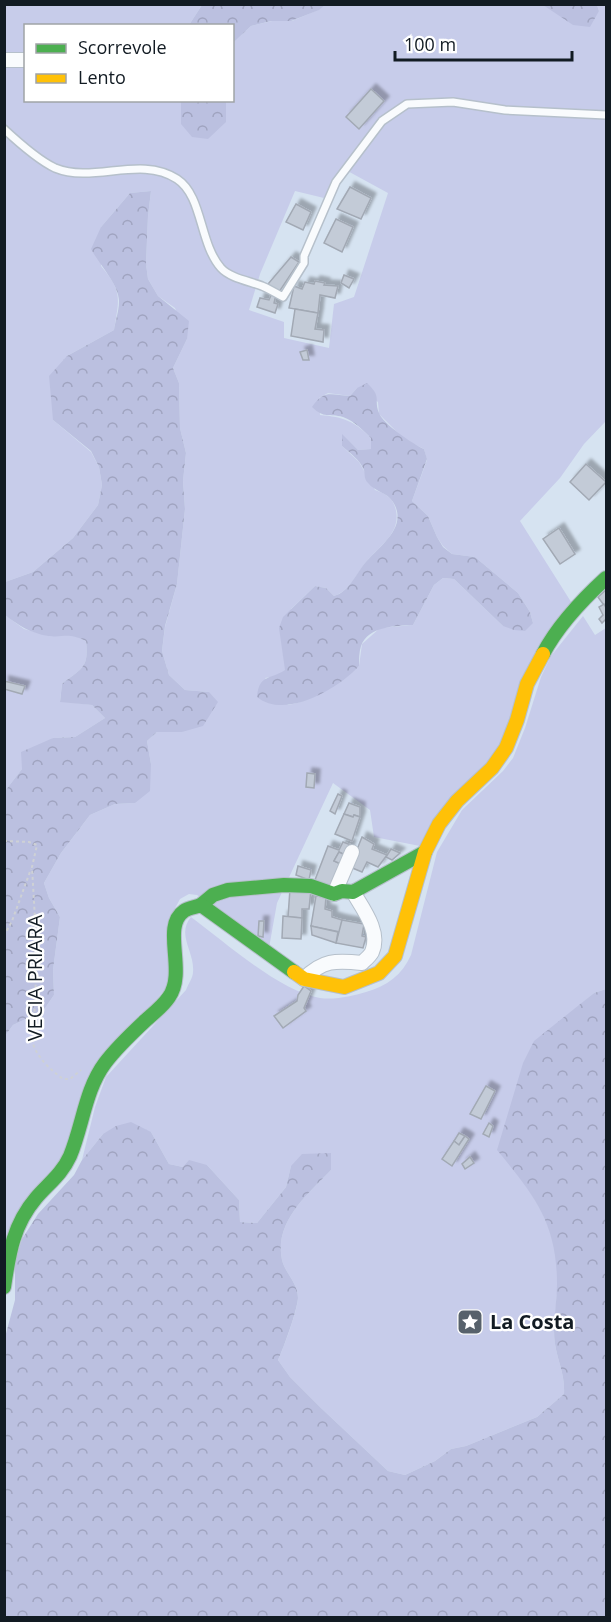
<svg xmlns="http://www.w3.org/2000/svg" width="611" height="1622" viewBox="0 0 611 1622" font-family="'Open Sans',sans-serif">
  <defs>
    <pattern id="forest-crowns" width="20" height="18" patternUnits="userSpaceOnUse" patternTransform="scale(1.5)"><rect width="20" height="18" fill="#bbc0e0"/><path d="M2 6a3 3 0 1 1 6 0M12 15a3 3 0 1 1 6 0" fill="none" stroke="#a0a4c0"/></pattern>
    <filter id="shadow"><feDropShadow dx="5" dy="-5" stdDeviation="1.5" flood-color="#0004"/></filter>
  </defs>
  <rect width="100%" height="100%" fill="#d6e3f1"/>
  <g fill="#c7ccea" fill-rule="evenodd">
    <path d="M 543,4 L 556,13 L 599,11 L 597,5 L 606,5 L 606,421 L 584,444 L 560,478 L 520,521 L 573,605 L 509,735 L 420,846 L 374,837 L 370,810 L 333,783 L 277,903 L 269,948 L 197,895 L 189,894 L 180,899 L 172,914 L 174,977 L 154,1003 L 116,1040 L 56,1168 L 5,1243 L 5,1036 L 13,1025 L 43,1011 L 54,995 L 53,970 L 60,917 L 49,898 L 44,883 L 61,853 L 90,815 L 115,804 L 135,803 L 151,764 L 147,741 L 157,732 L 182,732 L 209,692 L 185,690 L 169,675 L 162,651 L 165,627 L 177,584 L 185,509 L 183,481 L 186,453 L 180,428 L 179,383 L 173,368 L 187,339 L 175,308 L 158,296 L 148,279 L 146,264 L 148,216 L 151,191 L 130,193 L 101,227 L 101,266 C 123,292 119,299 114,330 L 67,356 L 53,420 L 91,452 L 99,467 L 102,485 L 98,505 L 73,538 L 33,572 L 5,582 L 5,5 L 202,5 L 189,25 L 26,26 L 26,100 L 181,101 L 181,124 L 226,122 L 226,101 L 232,100 L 233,43 L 251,26 L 272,21 L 292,21 L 318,10 L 325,5 ZM 344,169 L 388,193 L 354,297 L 334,304 L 329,348 L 284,338 L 284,322 L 249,310 L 260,274 L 295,191 L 324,198 ZM 357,388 L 378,402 L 379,414 L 404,439 L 424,449 L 427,460 L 412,501 L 428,516 L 437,537 L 443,546 L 452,554 L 475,557 L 518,593 L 530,612 L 533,623 L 503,626 L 454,579 L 443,578 L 434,585 L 413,625 L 380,628 L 362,644 L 359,666 C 338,684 315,700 288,705 L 265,678 L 276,676 L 286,670 L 291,609 L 315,586 L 326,588 L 334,596 C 350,591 356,574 366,562 C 380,545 403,532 395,507 C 392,497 384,493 375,490 L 359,462 L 342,446 L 342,435 L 358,450 L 371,449 L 371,438 C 354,421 344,417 320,415 L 319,398 L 328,393 L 350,396 Z"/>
    <path d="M 5,615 L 24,629 L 49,636 L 71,634 L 86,641 C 89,668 82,668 62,684 L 60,701 L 92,705 L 105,718 L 75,737 L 53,738 L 22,769 L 5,791 Z"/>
    <path d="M 583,616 L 595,635 L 606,628 L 606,989 L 594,993 L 581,1004 L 523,1181 C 549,1219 560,1247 557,1293 C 556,1310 553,1328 555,1344 C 558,1363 565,1374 564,1394 L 537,1417 L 466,1446 L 451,1449 L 435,1461 L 405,1475 L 388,1471 L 321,1408 L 290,1377 L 278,1360 C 284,1347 297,1312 298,1298 C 298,1283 285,1273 282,1260 C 274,1222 307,1195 331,1170 L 291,1166 L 286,1187 L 257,1223 L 240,1222 L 239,1200 L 207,1165 L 183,1167 L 169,1164 L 151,1132 L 103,1134 L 82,1160 L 95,1107 L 106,1077 L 186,990 C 188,984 193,978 193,972 C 195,952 176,935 191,917 C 225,942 279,991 320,998 C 336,1000 352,996 366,992 C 387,986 402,975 411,955 L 437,852 L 462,810 L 503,771 L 513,758 L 525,728 L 541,677 L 551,656 Z"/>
  </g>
  <g fill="url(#forest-crowns)">
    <polygon points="202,5 202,4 325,5 319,10 291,21 271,21 251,26 233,43 232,26 189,25"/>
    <polygon points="543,5 597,5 599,11 590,27 573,25"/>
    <polygon points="181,101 226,101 226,122 208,139 192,137 181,124"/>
    <path d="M 151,191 L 148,216 L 146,264 L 148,279 L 158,296 L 189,321 L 187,339 L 173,368 L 179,383 L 180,428 L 186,453 L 183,481 L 185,509 L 177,584 L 165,626 L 162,651 L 169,675 L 185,690 L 209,692 L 218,702 L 203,726 L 182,732 L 157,732 L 147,741 L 151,764 L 150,791 L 135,803 L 115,804 L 90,815 L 61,853 L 44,883 L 49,898 L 60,917 L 53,970 L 54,995 L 43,1011 L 13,1025 L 5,1036 L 5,791 L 22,769 L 21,752 L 53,738 L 75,737 L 105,718 L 92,705 L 60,702 L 62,684 C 82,668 89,668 86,641 C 66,632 66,638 48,636 C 30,633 18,625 5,615 L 5,582 L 33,572 L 73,538 L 98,505 L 102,485 L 99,467 L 91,451 L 53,420 L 49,376 L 67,356 L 114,330 C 115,322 119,311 119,302 C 120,286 99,264 91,249 L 101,227 L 130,193 Z"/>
    <path d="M 367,383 C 383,398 373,399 379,413 C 383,424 413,444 424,449 L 427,459 L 412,501 L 428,516 L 437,537 L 443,547 L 452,554 L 475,557 L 518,593 L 530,612 L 533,623 L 525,631 L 514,630 L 503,626 L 454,579 L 443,578 L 434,585 L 413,625 C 396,626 368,626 361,646 C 359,652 359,660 359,666 C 338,689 285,720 257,697 C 259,674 270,680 285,670 L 279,628 L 283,617 L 315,586 L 326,588 L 334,596 C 349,592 355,575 365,563 C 379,546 409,527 393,502 C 387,492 375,492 368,483 C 364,479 365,475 364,470 C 360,460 350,453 342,446 L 342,434 L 358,450 L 371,449 L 371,438 C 363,430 354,421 343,417 C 329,413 324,419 312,407 C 324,389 331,395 350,396 L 357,388 Z"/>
    <path d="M 606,989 L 606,1617 L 5,1617 L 4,1341 L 15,1300 L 15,1261 L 22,1239 L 38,1214 L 74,1175 L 82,1160 L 103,1134 L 116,1126 L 131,1122 L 151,1132 L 169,1164 L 183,1167 L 189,1160 L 207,1165 L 239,1200 L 240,1222 L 257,1223 L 286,1187 L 291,1166 L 302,1154 L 331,1153 L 331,1170 C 307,1195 274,1222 282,1260 C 285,1273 298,1283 298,1298 C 297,1311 284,1347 278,1360 L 290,1377 L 321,1408 L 388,1471 L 405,1475 L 435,1461 L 451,1449 L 466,1446 L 537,1417 L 564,1394 C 565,1374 558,1363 555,1344 C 552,1325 557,1304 557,1284 C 557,1223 534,1195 497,1150 L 523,1063 L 534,1041 L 594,993 Z"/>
  </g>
  <g fill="#c3cbd7" stroke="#a2a9b4" stroke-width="1.5" filter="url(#shadow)">
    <polygon points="371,89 384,101 359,129 346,117"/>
    <polygon points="350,187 371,198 361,219 337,209"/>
    <polygon points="296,204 311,212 303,230 286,222"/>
    <polygon points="336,219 353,227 342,252 324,243"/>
    <polygon points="291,257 299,262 279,292 268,284"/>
    <polygon points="344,275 354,279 349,288 341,283"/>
    <polygon points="315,281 325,283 324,285 338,286 335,298 320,295 318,313 289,308 294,286 302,289 305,282 314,284"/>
    <polygon points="272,293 276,295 274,303 278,304 275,313 257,307 260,298 269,300"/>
    <polygon points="295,309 318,313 315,329 324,330 323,342 291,336"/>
    <polygon points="307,350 309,360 303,360 300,352"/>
    <polygon points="586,464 606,482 589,500 570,482"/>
    <polygon points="559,528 575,554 560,564 543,539"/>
    <polygon points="606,590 606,608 598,597"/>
    <polygon points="604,604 606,608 606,619 602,623 599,619 603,615 599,607"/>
    <polygon points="4,681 25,686 22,694 4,689"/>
    <polygon points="307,773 315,774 314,788 306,787"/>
    <polygon points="338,794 342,796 335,814 330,811"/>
    <polygon points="349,803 360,807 360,817 354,815 353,817 344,814"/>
    <polygon points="344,814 353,817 354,815 360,817 352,841 335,834"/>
    <polygon points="362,837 374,844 372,849 387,855 378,867 367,862 362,872 350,867"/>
    <polygon points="343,842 351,845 347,856 339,852 334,861 343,865 331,888 315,880 328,846 339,850"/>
    <polygon points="391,849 400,853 392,860 386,857"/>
    <polygon points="339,852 347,856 343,865 334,861"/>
    <polygon points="298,866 311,870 309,880 296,875"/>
    <polygon points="290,889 311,889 309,909 302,909 302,918 288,917"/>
    <polygon points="316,896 326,897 325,909 332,911 332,917 342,920 340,932 311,926"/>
    <polygon points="283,916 302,918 301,939 282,938"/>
    <polygon points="342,920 364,924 362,936 366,937 363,948 336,943"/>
    <polygon points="259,921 264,921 263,937 258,936"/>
    <polygon points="311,926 338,932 336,943 312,935"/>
    <polygon points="304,986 311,991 304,1008 306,1011 283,1028 274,1016 297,1001 298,995"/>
    <polygon points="486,1086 495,1091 481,1119 470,1114"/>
    <polygon points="489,1123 493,1126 489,1137 483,1134"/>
    <polygon points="459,1133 465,1136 459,1145 454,1141"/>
    <polygon points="465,1136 469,1139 452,1166 442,1159 454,1141 459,1145"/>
    <polygon points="470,1157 474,1163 465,1169 462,1164"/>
  </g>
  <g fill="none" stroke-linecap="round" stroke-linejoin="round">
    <g stroke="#b6c0cb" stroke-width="10">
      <path id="lane" d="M 4,129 C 18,142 38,160 55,168 C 94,184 140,155 177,179 C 203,196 199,243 221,268 C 230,278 249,281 262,286 C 269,289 276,293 283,297 L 304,263 L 304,256 L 336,182 L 382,121 L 407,104 L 453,102 L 505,110 L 606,115"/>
    </g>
    <g stroke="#b6c0cb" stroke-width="16">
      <g id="street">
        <polyline points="4,60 26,60"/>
        <polyline points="334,894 352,852"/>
        <path d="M 304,979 C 322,960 336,960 362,963 C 365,960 370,956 372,952 C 381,932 363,909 353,892"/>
      </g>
    </g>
    <g stroke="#b6c0cb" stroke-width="16">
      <g id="fast">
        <path d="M 543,654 C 558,625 582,600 606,578"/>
        <polyline points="201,905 213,895 228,890 284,885 311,886 334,894 342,891 353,892 425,852"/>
        <path d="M 4,1287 C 9,1254 13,1225 36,1198 C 48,1184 62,1174 70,1156 C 83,1125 85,1090 105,1063 C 117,1047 132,1033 146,1020 C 154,1013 163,1006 169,997 C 187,971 161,927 184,911 C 188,908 196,907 201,905 L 294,972"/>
      </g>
    </g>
    <g stroke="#b6c0cb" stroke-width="16">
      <polyline id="slow" points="294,972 304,979 344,987 379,973 395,956 425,852 439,824 457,801 492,768 506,748 517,720 527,684 543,654"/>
    </g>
    <g stroke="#ced1d5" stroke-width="2" stroke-dasharray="3 3" stroke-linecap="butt">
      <path d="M 4,841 L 29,842 L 37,845 L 32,867 L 37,954 L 33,1044 C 39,1060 50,1069 63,1079 L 70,1079 L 81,1070"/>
      <polyline points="4,936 12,921 31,869"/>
    </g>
    <use href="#lane" stroke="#f9fbfd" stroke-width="7"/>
    <use href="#street" stroke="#f9fbfd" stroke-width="14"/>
    <use href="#fast" stroke="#4caf50" stroke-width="14"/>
    <use href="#slow" stroke="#ffc107" stroke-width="14"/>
  </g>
  <defs>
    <g id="sight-square" transform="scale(1.35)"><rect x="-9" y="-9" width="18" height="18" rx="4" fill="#57616b" stroke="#fff"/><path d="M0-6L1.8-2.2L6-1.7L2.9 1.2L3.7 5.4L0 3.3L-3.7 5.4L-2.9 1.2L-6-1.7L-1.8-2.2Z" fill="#fff"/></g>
  </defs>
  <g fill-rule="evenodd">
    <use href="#sight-square" x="470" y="1322"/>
  </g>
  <g text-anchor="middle" stroke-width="4.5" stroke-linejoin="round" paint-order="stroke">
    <g font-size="20" fill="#121b23" stroke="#fff">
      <text transform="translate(35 978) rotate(-90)" y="7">VECIA PRIARA</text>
    </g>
    <g font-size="20" font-weight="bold" fill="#121b23" stroke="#fff" text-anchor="start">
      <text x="490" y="1329">La Costa</text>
    </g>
  </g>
  <rect width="611" height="1622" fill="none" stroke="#121b23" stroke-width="12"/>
  <rect x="24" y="24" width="210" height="78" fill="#ffffff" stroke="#a0a4a7" stroke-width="1.5"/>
  <rect x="36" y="44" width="30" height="9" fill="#4caf50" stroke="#a0a4a7" stroke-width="1.5"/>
  <text x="78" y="54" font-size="18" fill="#121b23">Scorrevole</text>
  <rect x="36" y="74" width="30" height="9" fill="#ffc107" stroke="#a0a4a7" stroke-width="1.5"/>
  <text x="78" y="84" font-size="18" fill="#121b23">Lento</text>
  <path d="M395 51v9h177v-9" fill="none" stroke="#121b23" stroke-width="3"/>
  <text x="404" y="51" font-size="18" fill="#121b23" stroke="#ffffff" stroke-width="4.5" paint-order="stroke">100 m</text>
</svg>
